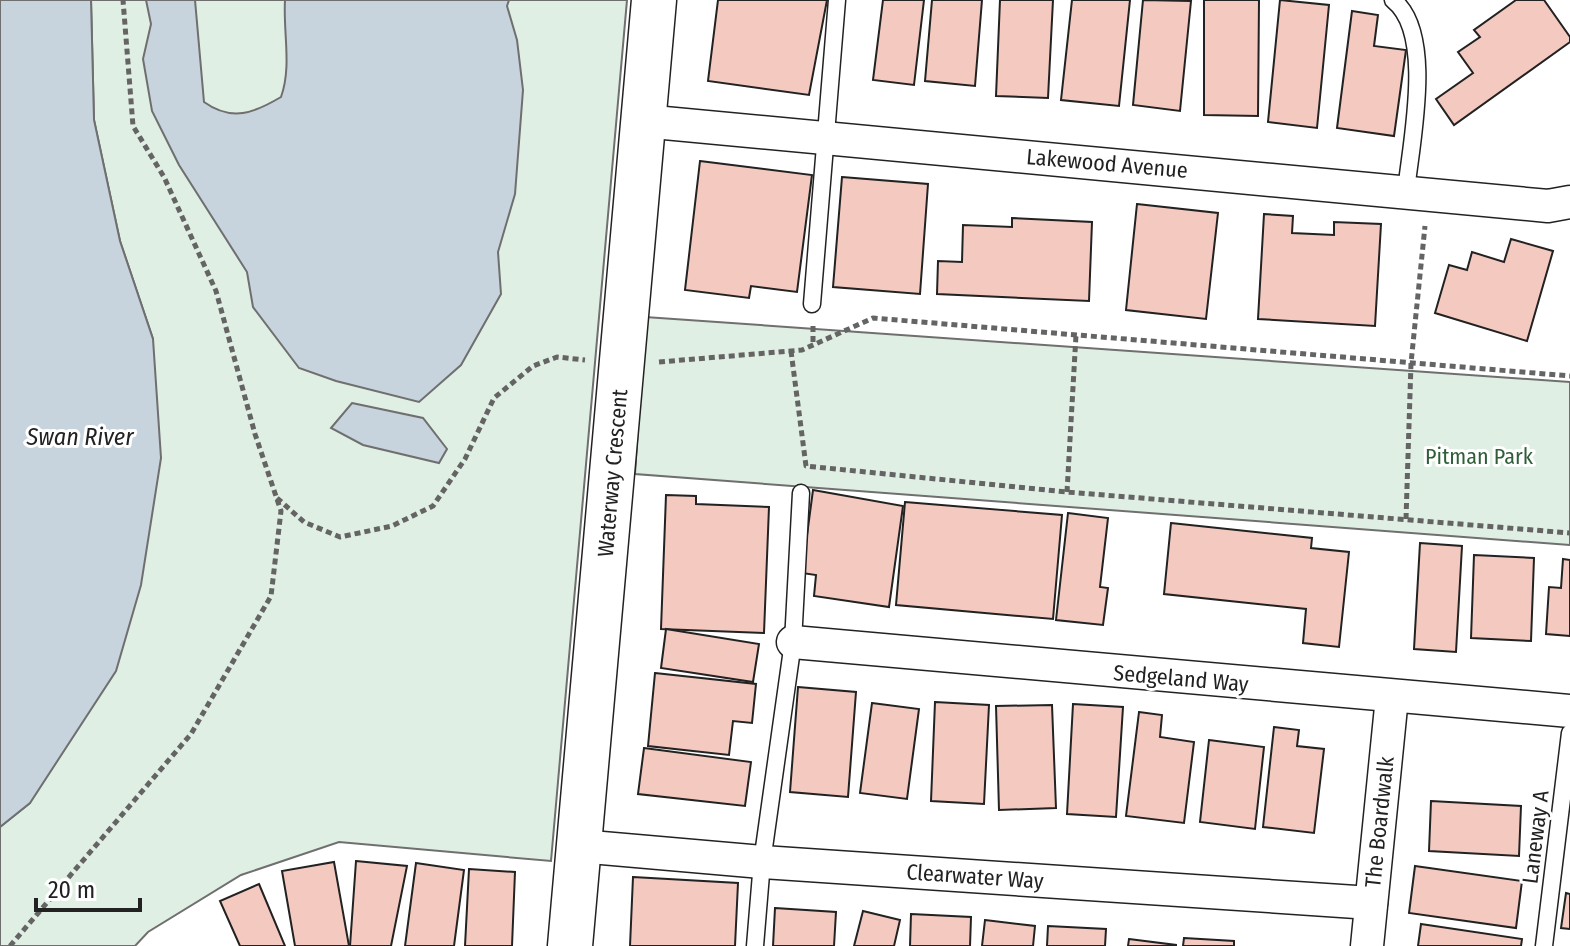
<svg xmlns="http://www.w3.org/2000/svg" width="1570" height="946" viewBox="0 0 1570 946" font-family="'Fira Sans Condensed',sans-serif">
  <rect width="100%" height="100%" fill="#fff"/>
  <g fill="#e0efe3" stroke="#6f6f6f" stroke-width="2">
    <polygon points="91,0 627,0 551,861 339,842 241,875 148,932 135,946 0,946 0,827 30,803 153,339 120,241 94,120"/>
    <polygon points="645,317 1570,382 1570,545 635,474"/>
  </g>
  <g fill="#c7d3dd" stroke="#6f6f6f" stroke-width="2">
    <polygon points="0,0 91,0 94,120 120,241 153,339 161,458 141,585 116,671 30,803 0,827"/>
    <path d="M 146,0 L 195,0 L 204,102 C 232,122 254,113 281,97 C 292,66 283,33 285,0 L 509,0 L 507,6 L 517,40 L 523,90 L 515,194 L 498,252 L 501,294 L 461,365 L 419,402 L 336,381 L 299,368 L 253,307 L 247,272 L 179,165 L 152,111 L 143,59 L 151,24 Z"/>
    <polygon points="352,403 423,418 447,449 439,463 363,445 331,428"/>
  </g>
  <g fill="#f3c9c0" stroke="#222" stroke-width="2">
    <polygon points="718,0 827,0 809,95 708,81"/>
    <polygon points="883,0 924,0 914,85 873,80"/>
    <polygon points="932,0 982,0 975,86 925,81"/>
    <polygon points="1000,0 1053,0 1048,98 996,96"/>
    <polygon points="1072,0 1130,0 1119,106 1061,100"/>
    <polygon points="1143,0 1191,1 1180,111 1133,105"/>
    <polygon points="1204,0 1259,0 1258,116 1204,115"/>
    <polygon points="1280,0 1329,5 1317,128 1268,122"/>
    <polygon points="1516,0 1544,0 1570,37 1570,42 1454,125 1436,99 1473,73 1458,52 1480,37 1474,30"/>
    <polygon points="1352,11 1378,15 1374,46 1406,50 1394,136 1337,128"/>
    <polygon points="700,161 812,175 797,292 751,286 749,298 685,290"/>
    <polygon points="842,177 928,184 920,294 833,287"/>
    <polygon points="1137,204 1218,213 1206,319 1126,310"/>
    <polygon points="1264,214 1293,216 1292,233 1334,235 1334,222 1381,224 1375,326 1258,319"/>
    <polygon points="1012,218 1092,222 1089,301 937,294 938,261 962,262 963,225 1012,227"/>
    <polygon points="1511,239 1553,251 1527,341 1435,313 1449,265 1467,270 1472,252 1504,262"/>
    <polygon points="813,490 903,506 889,607 814,596 816,575 802,573"/>
    <polygon points="666,495 696,496 696,504 769,507 764,633 661,629"/>
    <polygon points="905,502 1062,515 1053,619 896,605"/>
    <polygon points="1068,513 1108,518 1100,587 1108,588 1103,625 1056,620"/>
    <polygon points="1171,523 1312,538 1311,548 1349,552 1339,647 1303,643 1306,609 1164,594"/>
    <polygon points="1420,543 1462,546 1456,652 1414,649"/>
    <polygon points="1474,555 1534,558 1531,641 1471,638"/>
    <polygon points="1563,559 1570,560 1570,636 1546,634 1549,587 1561,588"/>
    <polygon points="666,629 759,644 753,682 661,668"/>
    <polygon points="655,673 756,684 752,723 733,721 729,755 648,746"/>
    <polygon points="798,687 856,692 848,797 790,792"/>
    <polygon points="935,702 989,705 984,804 931,801"/>
    <polygon points="872,703 919,709 907,799 860,793"/>
    <polygon points="1073,704 1123,707 1116,817 1067,814"/>
    <polygon points="1052,705 1056,808 999,810 996,706"/>
    <polygon points="1139,712 1162,715 1160,737 1194,742 1184,823 1126,816"/>
    <polygon points="1274,727 1299,730 1297,746 1324,749 1314,833 1263,827"/>
    <polygon points="1209,740 1264,747 1255,829 1200,822"/>
    <polygon points="644,748 751,762 745,806 638,794"/>
    <polygon points="1431,801 1521,806 1519,856 1429,851"/>
    <polygon points="356,861 407,866 391,946 350,946"/>
    <polygon points="334,862 349,946 295,946 282,871"/>
    <polygon points="416,863 464,870 454,946 405,946"/>
    <polygon points="1415,866 1522,881 1516,928 1409,913"/>
    <polygon points="469,869 515,872 512,946 465,946"/>
    <polygon points="633,877 738,883 735,946 630,946"/>
    <polygon points="259,884 285,946 240,946 220,901"/>
    <polygon points="1566,893 1570,894 1570,929 1561,928"/>
    <polygon points="775,908 836,912 834,946 773,946"/>
    <polygon points="863,911 900,920 894,946 854,946"/>
    <polygon points="911,914 971,917 970,946 910,946"/>
    <polygon points="985,920 1035,926 1033,946 982,946"/>
    <polygon points="1421,924 1522,939 1521,946 1418,946"/>
    <polygon points="1048,926 1106,929 1105,946 1047,946"/>
    <polygon points="1184,938 1234,941 1234,946 1183,946"/>
    <polygon points="1129,939 1176,945 1176,946 1128,946"/>
  </g>
  <g fill="none" stroke-linecap="round" stroke-linejoin="round">
    <g stroke="#222" stroke-width="19">
      <g id="lane">
        <path d="M 1393,0 C 1435,33 1411,142 1406,191"/>
        <polyline points="812,304 837,0"/>
        <polyline points="755,946 762,862 793,642 801,493"/>
        <polyline points="1544,946 1570,733"/>
      </g>
    </g>
    <g stroke="#222" stroke-width="35">
      <g id="street">
        <polyline points="643,121 1548,206 1570,202"/>
        <polyline points="793,642 1570,711"/>
        <polyline points="579,846 762,862 1371,903"/>
        <polyline points="1367,946 1392,697"/>
      </g>
    </g>
    <g stroke="#222" stroke-width="47">
      <polyline id="secondary" points="570,946 654,0"/>
    </g>
    <g stroke="#646464" stroke-width="5" stroke-dasharray="6 4" stroke-linecap="butt">
      <polyline points="813,326 813,345"/>
      <polyline points="791,351 806,466 1067,492 1570,533"/>
      <polyline points="659,362 802,350 873,318 1570,376"/>
      <polyline points="1067,492 1076,335"/>
      <polyline points="277,498 304,522 340,537 392,526 433,506 465,459 494,398 533,366 557,357 585,360"/>
      <polyline points="1406,519 1411,363 1425,226"/>
      <polyline points="10,946 191,734 271,596 281,511 255,434 216,291 164,177 133,126 123,0"/>
    </g>
    <use href="#lane" stroke="#fff" stroke-width="16"/>
    <use href="#street" stroke="#fff" stroke-width="32"/>
    <use href="#secondary" stroke="#fff" stroke-width="44"/>
  </g>
  <g text-anchor="middle" stroke-width="6" stroke-linejoin="round" paint-order="stroke">
    <g font-size="22" fill="#222" stroke="#fff">
      <text transform="translate(1107 163) rotate(5)" y="8">Lakewood Avenue</text>
      <text transform="translate(612 473) rotate(-85)" y="8">Waterway Crescent</text>
      <text transform="translate(1181 678) rotate(5)" y="8">Sedgeland Way</text>
      <text transform="translate(1379 822) rotate(-84)" y="8">The Boardwalk</text>
      <text transform="translate(1535 837) rotate(-83)" y="8">Laneway A</text>
      <text transform="translate(975 876) rotate(4)" y="8">Clearwater Way</text>
    </g>
    <g font-size="22" fill="#2f5e38" stroke="#fff">
      <text x="1479" y="464">Pitman Park</text>
    </g>
    <g font-size="24" font-style="italic" fill="#222" stroke="#fff">
      <text x="80" y="445">Swan River</text>
    </g>
  </g>
  <path d="M36 898v12h104v-12" fill="none" stroke="#222222" stroke-width="4"/>
  <text x="48" y="898" font-size="24" fill="#222222" stroke="#ffffff" stroke-width="6" paint-order="stroke">20 m</text>
</svg>
